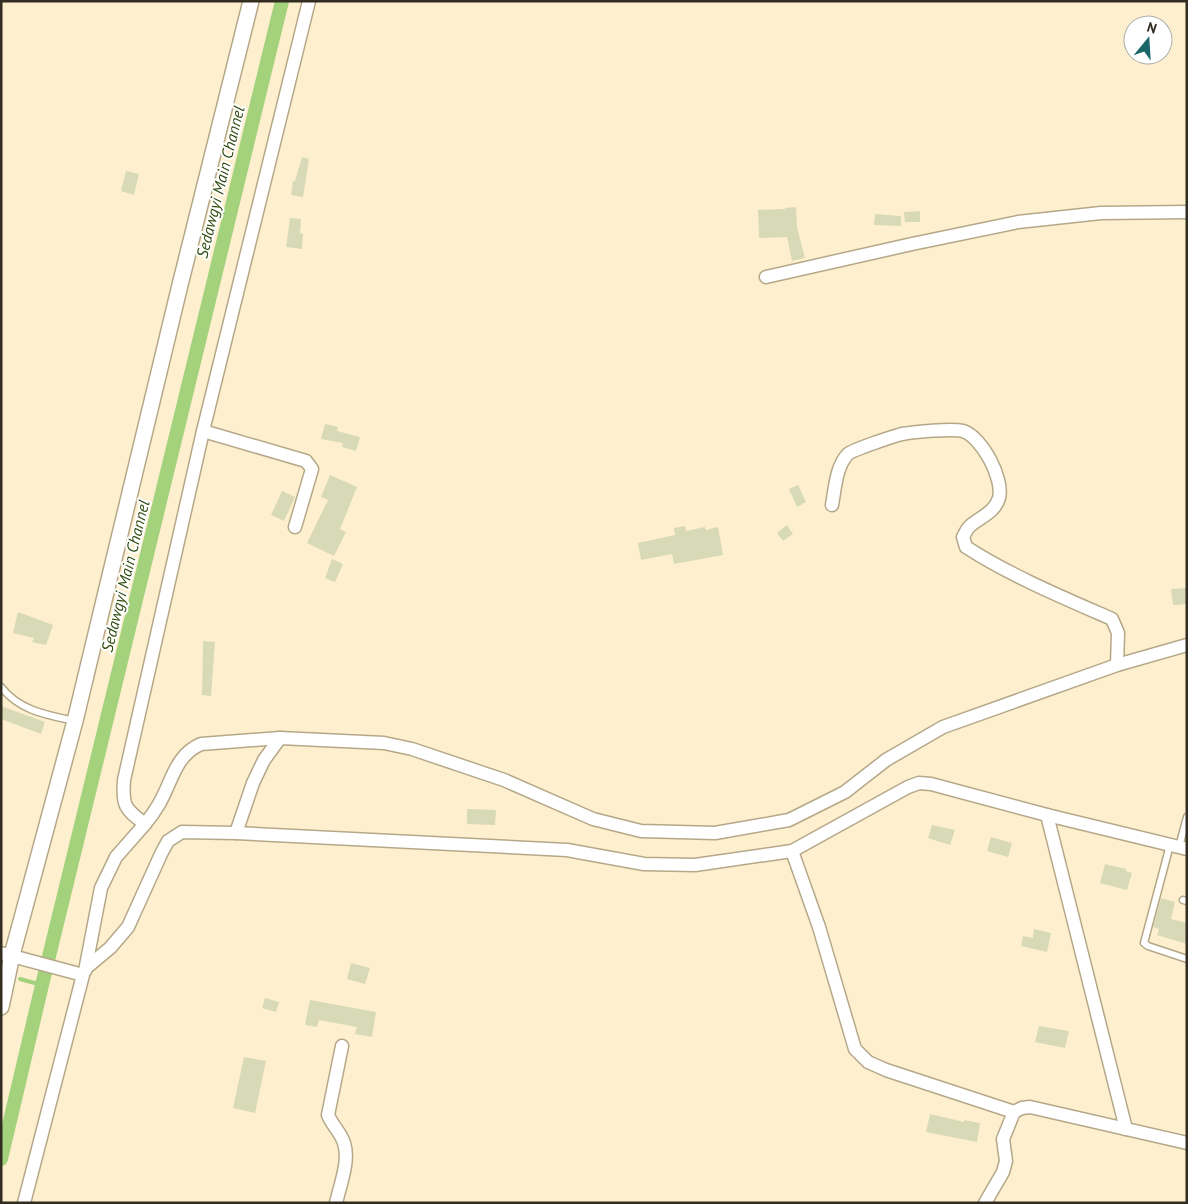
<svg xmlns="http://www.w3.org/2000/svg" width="1188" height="1204" viewBox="0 0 1188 1204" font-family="'PT Sans',sans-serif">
  <rect width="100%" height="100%" fill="#fef0cf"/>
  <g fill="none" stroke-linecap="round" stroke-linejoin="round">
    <polyline stroke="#a3d17c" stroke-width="4" points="20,979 42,985"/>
    <polyline stroke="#a3d17c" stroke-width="14" points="1,1159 42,985 282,1"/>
  </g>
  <g fill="#d7d9b7">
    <polygon points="302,157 309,159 303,197 291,195 293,181 295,181"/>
    <polygon points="126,171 139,174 134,195 121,191"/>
    <polygon points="796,207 797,227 805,258 792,261 787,237 759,238 758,210 785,209 785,208"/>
    <polygon points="920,211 920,222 905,222 904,212"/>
    <polygon points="875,214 901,216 901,226 874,225"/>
    <polygon points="290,218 301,219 300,233 303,234 302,249 286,247"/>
    <polygon points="325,424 338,427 337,431 360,437 356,451 342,447 343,443 321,439"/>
    <polygon points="330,475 357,487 340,529 346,532 334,556 307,543 328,500 321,497"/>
    <polygon points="798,485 806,502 797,507 789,489"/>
    <polygon points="282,491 295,497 284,521 271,515"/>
    <polygon points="787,525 793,534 783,541 777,533"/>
    <polygon points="685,526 686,531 705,527 706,530 718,527 723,555 674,564 672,554 641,560 638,543 675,535 674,528"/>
    <polygon points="332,559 343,564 335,582 325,578"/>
    <polygon points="1187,588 1187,604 1173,605 1171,589"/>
    <polygon points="18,612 53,625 46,645 32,642 34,638 13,633"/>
    <polygon points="203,641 215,642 211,696 202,695"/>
    <polygon points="1,706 45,722 41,734 1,719"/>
    <polygon points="467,809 496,810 495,825 467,824"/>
    <polygon points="932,825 955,830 950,845 928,838"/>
    <polygon points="991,837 1012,843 1008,857 987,851"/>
    <polygon points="1105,864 1126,869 1126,871 1132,873 1127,890 1100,883"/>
    <polygon points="1161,898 1175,902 1171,919 1187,923 1187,944 1157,935 1159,929 1153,927"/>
    <polygon points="1034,929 1051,933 1047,952 1021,946 1023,936 1033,938"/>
    <polygon points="351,963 370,968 365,984 347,979"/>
    <polygon points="265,998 279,1002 276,1012 262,1008"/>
    <polygon points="310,1000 376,1012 372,1037 355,1034 357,1027 319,1020 317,1027 305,1025"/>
    <polygon points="1039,1026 1069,1031 1065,1048 1035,1042"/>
    <polygon points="244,1057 266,1061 255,1113 233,1108"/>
    <polygon points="930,1114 964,1122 964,1120 980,1123 977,1142 926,1132"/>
  </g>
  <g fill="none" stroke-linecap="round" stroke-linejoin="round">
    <g stroke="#b5a889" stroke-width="9">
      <g id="service">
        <path d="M 1,687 C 20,711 47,715 75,721"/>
        <polyline points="1170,845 1144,943 1148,946 1187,959"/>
        <polyline points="1179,847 1187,817"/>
        <polyline points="1183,900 1187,901"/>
      </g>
    </g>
    <g stroke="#b5a889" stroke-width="15">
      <g id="minor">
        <polyline points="766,277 912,244 1018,222 1101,213 1187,212"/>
        <polyline points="203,431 306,461 312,469 295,527"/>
        <path d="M 832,505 C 835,489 836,466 848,454 C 852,450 894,436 902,434 C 914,432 952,428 963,431 C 982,437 1004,479 999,498 C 995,513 978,518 969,527 C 966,530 965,534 963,537 L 966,547 C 1009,575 1064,598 1112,619 L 1118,633 L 1117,665"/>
        <polyline points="1047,815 1126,1129"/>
        <path d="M 145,824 C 150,818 155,811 159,804 C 172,782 175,755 201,744 L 280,738 L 384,743 L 412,749 L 504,780 L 593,819 L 641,831 L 715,833 L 789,820 L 845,792 L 886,760 L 943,727 L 1117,665 L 1187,645"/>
        <polyline points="236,833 253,783 264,760 280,738"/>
        <polyline points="792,851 819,927 855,1049 868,1062 886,1070 1014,1112"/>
        <polyline points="1,953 83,975 24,1203"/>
        <polyline points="86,968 110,948 128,927 161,854 168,841 182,832 236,833 567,850 644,864 695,865 792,851 908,787 919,783 931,784 1047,815 1187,849"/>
        <path d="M 85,971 L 101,888 L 116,857 L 145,824 C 125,809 122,806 124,780 L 203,431 L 309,1"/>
        <path d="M 336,1203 C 340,1185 350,1161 344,1143 C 341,1133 332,1125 328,1115 L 342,1046"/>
        <polyline points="985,1203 1003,1172 1006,1161 1003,1139 1014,1112 1022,1108 1030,1107 1187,1143"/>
      </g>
    </g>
    <g stroke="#b5a889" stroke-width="18">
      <polyline id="tertiary" points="1,1007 12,955 75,721 180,285 251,1"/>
    </g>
    <use href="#service" stroke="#fff" stroke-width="6"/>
    <use href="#minor" stroke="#fff" stroke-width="12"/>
    <use href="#tertiary" stroke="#fff" stroke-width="15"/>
  </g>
  <g text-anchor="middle" stroke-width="4" stroke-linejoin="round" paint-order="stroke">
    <g font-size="16" font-style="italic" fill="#304c11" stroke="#fff">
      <text transform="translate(220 182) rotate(-76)" y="6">Sedawgyi Main Channel</text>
      <text transform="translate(125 576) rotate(-76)" y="6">Sedawgyi Main Channel</text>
    </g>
  </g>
  <rect width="1188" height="1204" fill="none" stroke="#322d21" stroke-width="5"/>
  <g transform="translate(1148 40) rotate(18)"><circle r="24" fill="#ffffff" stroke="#adaba6"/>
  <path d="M0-4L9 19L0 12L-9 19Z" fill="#186668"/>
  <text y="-8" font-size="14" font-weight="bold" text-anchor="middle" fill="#322d21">N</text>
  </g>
</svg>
